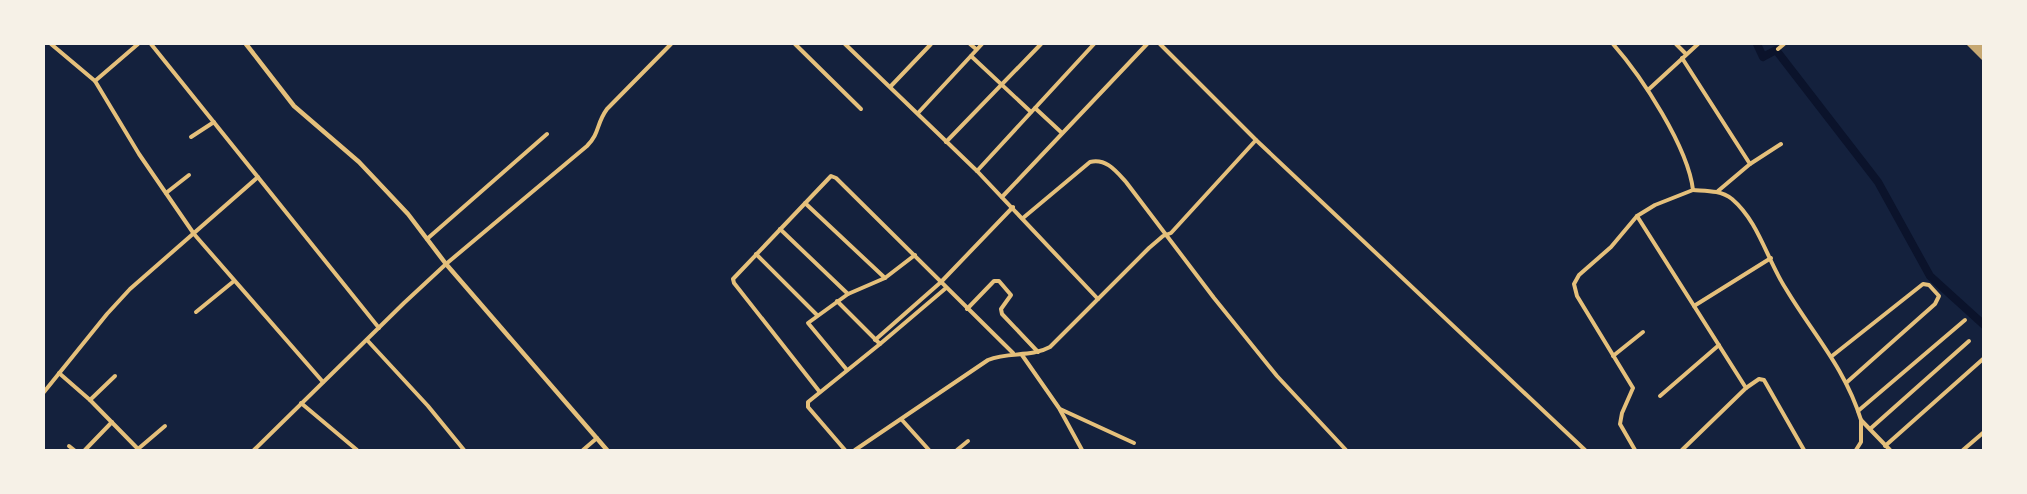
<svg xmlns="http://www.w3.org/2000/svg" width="2027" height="494" viewBox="0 0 2027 494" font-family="Figtree,sans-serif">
  <rect width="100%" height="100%" fill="#14213d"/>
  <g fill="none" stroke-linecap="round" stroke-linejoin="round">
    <polyline stroke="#0b132b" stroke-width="8" points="1757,44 1763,57 1776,50 1878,182 1930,276 1984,325"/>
  </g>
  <polygon fill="#c6a872" points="1966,44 1984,44 1984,58 1982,60"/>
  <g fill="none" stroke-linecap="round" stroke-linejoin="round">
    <g stroke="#e5c07b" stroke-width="4">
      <polyline points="51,44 95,81 138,44"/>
      <polyline points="151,44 379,328"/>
      <polyline points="795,44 861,109"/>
      <polyline points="845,44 977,171 1098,299"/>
      <polyline points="970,44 976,49"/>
      <polyline points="1160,44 1256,140 1585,450"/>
      <path d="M 1613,44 C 1642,77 1688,147 1693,190 L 1655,205 L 1637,216 L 1611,247 L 1579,275 L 1574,284 L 1577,296 L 1633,388 L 1622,413 L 1620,424 L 1635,450"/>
      <polyline points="1676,44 1686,54"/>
      <polyline points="1778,49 1784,44"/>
      <polyline points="971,56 1031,112"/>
      <polyline points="1682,58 1750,164 1718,191"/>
      <polyline points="95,81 139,154 194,234 323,382"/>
      <polyline points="891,86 931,44"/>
      <polyline points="1648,90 1698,44"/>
      <polyline points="1035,108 1062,133"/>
      <polyline points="918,113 982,44"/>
      <polyline points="191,137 214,122"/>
      <polyline points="946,142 1041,44"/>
      <polyline points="1750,164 1781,144"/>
      <polyline points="977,171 1094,44"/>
      <path d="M 1693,190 C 1707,191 1720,190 1732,199 C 1759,222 1767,260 1786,289 C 1813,334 1845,368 1861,420"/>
      <polyline points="166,193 189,175"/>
      <polyline points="1002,197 1147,44"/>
      <polyline points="1637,216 1746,388 1682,450"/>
      <path d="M 1023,218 L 1090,162 C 1106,158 1116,171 1126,182 L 1214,298 L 1277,376 L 1346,450"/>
      <polyline points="780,229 848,294 885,278 805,203"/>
      <polyline points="427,239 547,134"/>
      <polyline points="756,254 817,315"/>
      <polyline points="885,278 915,255"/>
      <polyline points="837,301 880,344 946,288"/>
      <polyline points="1694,306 1771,258"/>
      <polyline points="967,309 994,281 999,281 1011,295 1001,309 1002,314 1038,352"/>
      <polyline points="196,312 234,281"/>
      <polyline points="367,340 428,406 464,450"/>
      <polyline points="875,340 941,282 1013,207"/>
      <polyline points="1022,355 1059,408 1082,450"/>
      <polyline points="1613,356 1643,332"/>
      <polyline points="1832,356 1923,284 1929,285 1939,296 1935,304 1846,383"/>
      <polyline points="847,370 808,323 848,294"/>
      <polyline points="59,373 90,400 139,450"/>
      <polyline points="1746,388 1759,379 1764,380 1804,450"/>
      <polyline points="819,391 734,283 733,279 831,176 836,178 1013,353"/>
      <polyline points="44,392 107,314 130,289 258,177"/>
      <polyline points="1660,396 1719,345"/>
      <polyline points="90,400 115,376"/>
      <polyline points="301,403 357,450"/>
      <polyline points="1060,409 1134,443"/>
      <polyline points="1858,411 1965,320"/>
      <polyline points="902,420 929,450"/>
      <polyline points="1870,429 1969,341"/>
      <polyline points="69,446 74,450"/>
      <polyline points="1885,446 1983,359"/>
      <polyline points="138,449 165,426"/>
      <polyline points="85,450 112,422"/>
      <path d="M 254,450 L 404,303 L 446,264 L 587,146 C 600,133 596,124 607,109 L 671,44"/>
      <polyline points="583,450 597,438"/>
      <polyline points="845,450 808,407 808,402 880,344"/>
      <path d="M 855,450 L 988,360 C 1009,351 1030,358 1050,347 L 1149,248 L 1163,236 L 1171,233 L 1256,140"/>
      <polyline points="957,450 968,441"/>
      <polyline points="1856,450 1861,442 1861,420 1890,450"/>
      <polyline points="1963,450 1984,432"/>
    </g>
    <polyline stroke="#e5c07b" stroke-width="4.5" points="246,44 294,106 359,162 408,214 446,264 607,450"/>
  </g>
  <rect width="2027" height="494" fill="none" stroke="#f6f1e7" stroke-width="90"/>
</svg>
